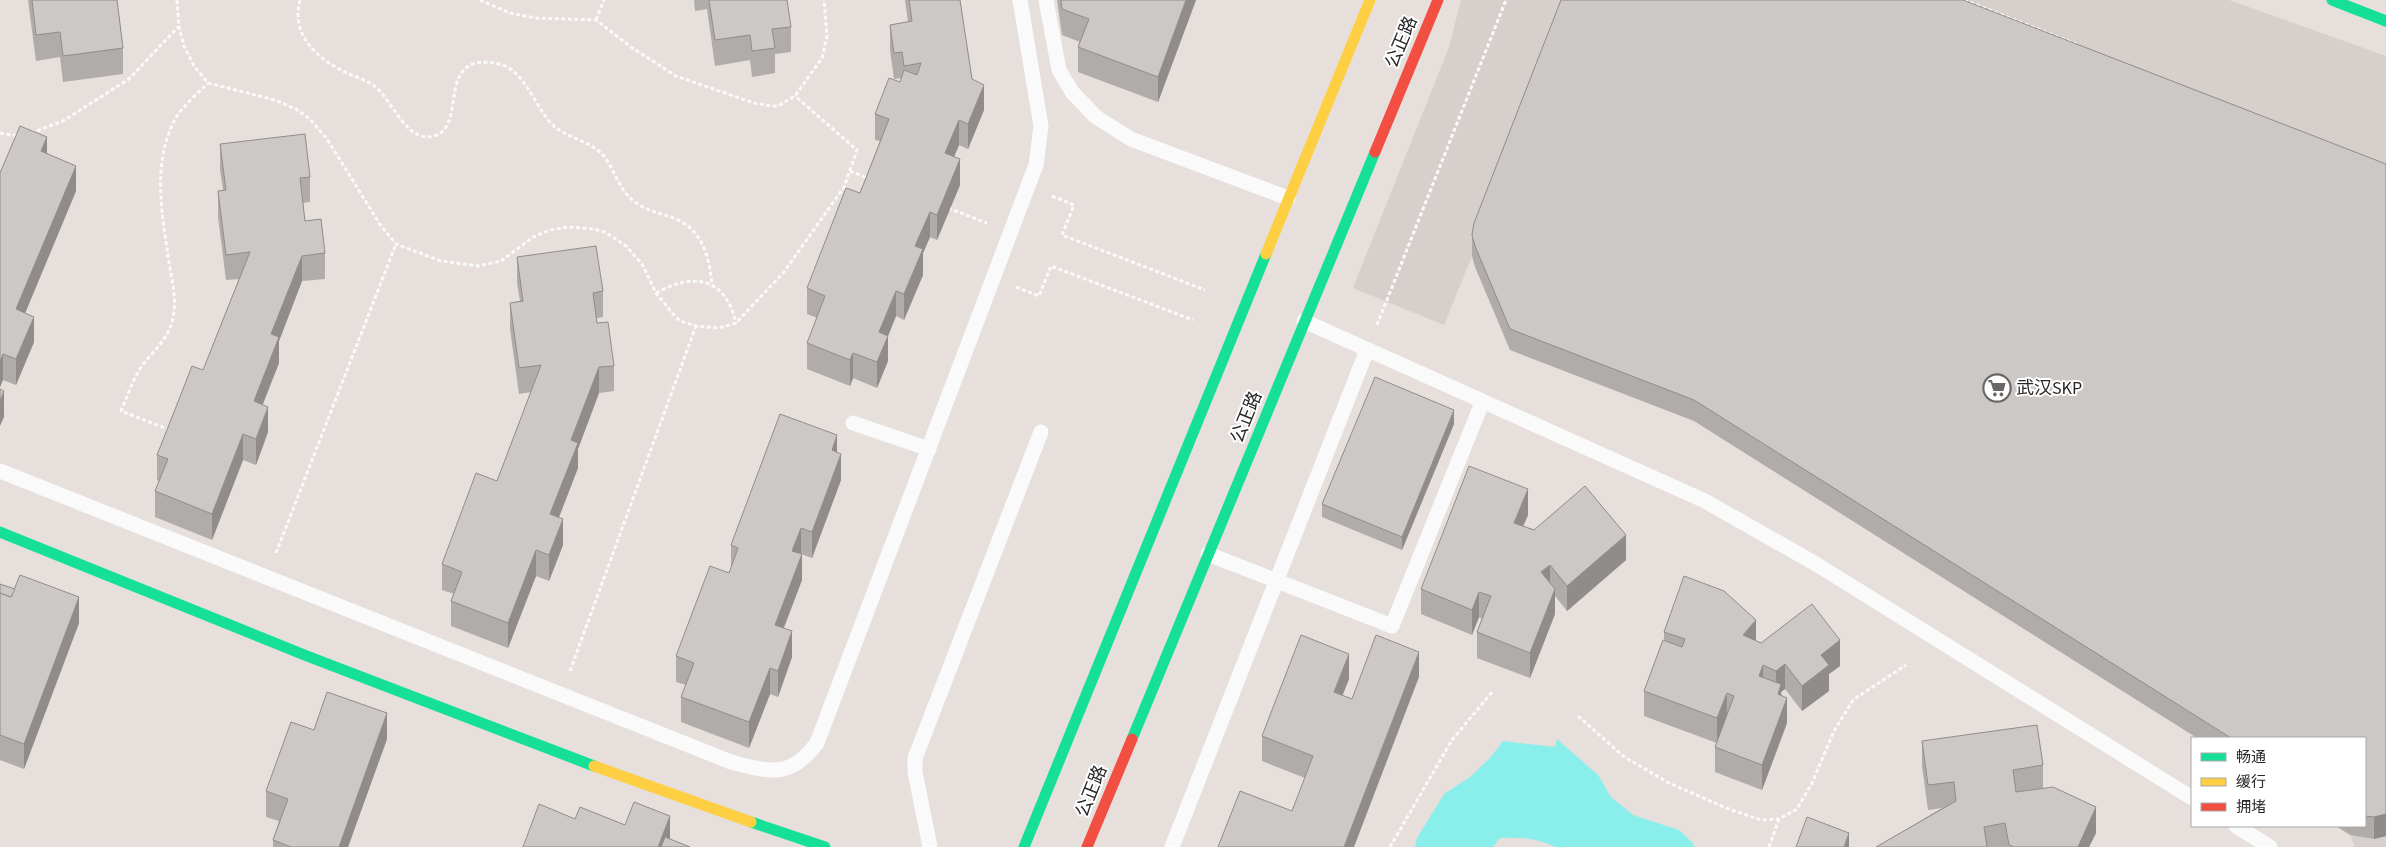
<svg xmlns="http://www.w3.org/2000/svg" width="2386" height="847" viewBox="0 0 2386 847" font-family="'Source Sans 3','Noto Sans SC',sans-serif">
  <rect width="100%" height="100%" fill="#e6dfdc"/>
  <g fill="#d6cfcb">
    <polygon points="1461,0 1596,0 1474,244 1472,256 1444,325 1353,288 1449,47"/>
    <polygon points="1908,0 2229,0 2386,56 2386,185"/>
    <polygon points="2350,835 2374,839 2386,836 2386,847 2355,847"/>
  </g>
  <path fill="#8aeeeb" d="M 1557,739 L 1598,775 L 1611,797 L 1633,815 L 1679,830 L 1693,843 L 1693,847 L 1555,847 C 1537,838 1519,837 1500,838 L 1493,847 L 1415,847 L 1417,838 L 1444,794 L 1470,777 L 1490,758 L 1503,741 L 1555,747 Z"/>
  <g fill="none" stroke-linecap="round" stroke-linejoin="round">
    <g stroke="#fbfafa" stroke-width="3" stroke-dasharray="4 2.5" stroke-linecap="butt">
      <polyline points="177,0 179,27 184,46 194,66 208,83 275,100 296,109 310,119 327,139 381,226 396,244 441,261 478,266 501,261 533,237 550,230 568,227 594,229 605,232 626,246 642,264 656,293 673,314 680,321 696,326 719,328 736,323 784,272 844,187 857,150 795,96"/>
      <path d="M 300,0 C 291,34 315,57 343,71 C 352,76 364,79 373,85 C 393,98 406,147 437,135 C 467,122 435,50 499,64 C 525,69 536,111 555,127 C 569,138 588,141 601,153 C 615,167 617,189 635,202 C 649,213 665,213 680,221 C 704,233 710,262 712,285"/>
      <polyline points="480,0 510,13 535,18 596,20 631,47 676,76 754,103 771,106 778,106 795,96 822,58 827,36 824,0"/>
      <polyline points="1964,0 2076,44"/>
      <polyline points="596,20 604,0"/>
      <polyline points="0,133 18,136"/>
      <polyline points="31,133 63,121 129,79 178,27"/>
      <polyline points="850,171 870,179"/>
      <polyline points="1052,196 1074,205 1062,235 1205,290"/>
      <polyline points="948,208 987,223"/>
      <polyline points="1016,287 1039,296 1051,266 1193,320"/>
      <path d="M 656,293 C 694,272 725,277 736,323"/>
      <polyline points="1377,325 1506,0"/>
      <path d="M 170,430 L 121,411 C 127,397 132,382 140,369 C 151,352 169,340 173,318 C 177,299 172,281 169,262 C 162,214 151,160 177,116 C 185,104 198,93 208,83"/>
      <polyline points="276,553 396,244"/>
      <polyline points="570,671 696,326"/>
      <polyline points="1578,716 1623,756 1669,783 1726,808 1761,820 1779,819 1797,809 1812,783 1834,731 1853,700 1906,665"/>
      <polyline points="1390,847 1452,740 1492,692"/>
      <polyline points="1769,847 1779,819"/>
    </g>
    <g stroke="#fbfafa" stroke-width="15">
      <polyline points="1046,0 1059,70 1072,92 1096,117 1131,139 1288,198"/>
      <polyline points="1304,321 1705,501 1816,564 2192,798"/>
      <polyline points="853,423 929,449"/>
      <path d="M 0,471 L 731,762 C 770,772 790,779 817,743 L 1036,165 L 1041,126 L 1020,0"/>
      <polyline points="1208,554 1392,626 1482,403"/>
      <polyline points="2236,826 2270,847"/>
      <polyline points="930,847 915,772 915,758 1041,432"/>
      <polyline points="1172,847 1367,350"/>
    </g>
    <g stroke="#16e098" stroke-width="11">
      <polyline points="2332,0 2386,21"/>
      <polyline points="0,532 307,656 594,766"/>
      <polyline points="1132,739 1375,152"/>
      <polyline points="751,822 825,847"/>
      <polyline points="1024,847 1266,254"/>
    </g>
    <g stroke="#ffcf43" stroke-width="11">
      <polyline points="1266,254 1370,0"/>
      <polyline points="594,766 751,822"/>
    </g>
    <g stroke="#f24e42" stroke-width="11">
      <polyline points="1375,152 1438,0"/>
      <polyline points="1087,847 1132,739"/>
    </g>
  </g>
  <g fill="#afaca9">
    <polygon points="28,0 117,0 123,48 123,74 63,82 60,57 36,61"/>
    <polygon points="694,0 787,0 791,27 791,52 775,54 775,73 752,77 750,60 715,66 707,9 695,11"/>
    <polygon points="905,0 960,0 972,79 984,110 968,149 959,145 954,157 960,185 937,240 930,237 923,253 923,275 904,320 896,316 888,336 888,361 877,388 853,378 850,386 807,369 807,343 817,318 807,314 807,288 860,193 880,141 875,140 875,114 900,82 901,78 894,79 890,50 890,25 908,22"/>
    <polygon points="1057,0 1196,0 1158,102 1078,72 1078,47 1080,42 1062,35"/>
    <polygon points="220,144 310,177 310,202 303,203 305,221 325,253 325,279 302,281 279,341 279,363 262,404 268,432 256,465 243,460 212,540 155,517 155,491 159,481 157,480 157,455 203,370 239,279 226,280 218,217 218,191 223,190 220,169"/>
    <polygon points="47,153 76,191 25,313 34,342 16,385 3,380 0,387 0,173"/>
    <polygon points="2386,164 2386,836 2374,839 2350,835 2336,826 2365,826 2365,738 2197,738 1694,421 1510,350 1475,267 1472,256 1472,235"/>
    <polygon points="517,257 603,291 603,317 597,318 597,323 614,366 614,391 599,393 578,449 578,468 559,517 563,545 549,581 536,576 508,648 451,626 451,601 454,594 442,590 442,564 497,481 531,392 519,394 510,329 510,303 520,301 517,283"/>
    <polygon points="1454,424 1402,550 1322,517 1322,504"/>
    <polygon points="837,453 841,480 812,558 801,554 802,580 784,628 792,657 778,697 770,694 749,748 681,722 681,697 686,685 676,682 676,656 729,573 731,568 731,545"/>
    <polygon points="1528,515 1523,526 1626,560 1567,611 1555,596 1555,614 1530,678 1477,658 1477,632 1482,619 1479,617 1472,635 1421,614 1421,589"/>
    <polygon points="0,584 79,623 24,769 0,760"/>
    <polygon points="1664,632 1756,641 1761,643 1840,666 1829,674 1829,691 1802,711 1785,689 1781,692 1787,723 1762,790 1715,772 1715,747 1717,743 1644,716 1644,691 1664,640"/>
    <polygon points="1419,677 1292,811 1305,778 1262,761 1262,736 1349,679 1342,695 1352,699"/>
    <polygon points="314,730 387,739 348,847 273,847 273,840 279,821 266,817 266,791"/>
    <polygon points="1922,741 2043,765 2043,789 2096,833 2089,847 1876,847 1942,808 1928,810 1922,766"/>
  </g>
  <g fill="#8f8c8a">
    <polygon points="1186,0 1196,0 1158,102 1158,77"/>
    <polygon points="984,85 984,110 968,149 968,124"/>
    <polygon points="959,120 959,145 945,178 945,153"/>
    <polygon points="47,137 47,162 41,151"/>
    <polygon points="960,159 960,185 937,240 937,215"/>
    <polygon points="76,166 76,191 16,335 16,309"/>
    <polygon points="930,212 930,237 923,253 923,275 904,320 904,294 915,246"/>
    <polygon points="302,256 302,281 279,341 279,363 254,427 254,401 271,334"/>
    <polygon points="896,291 896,316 888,336 888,361 877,388 877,362 879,332"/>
    <polygon points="34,317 34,342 16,385 16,359"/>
    <polygon points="853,353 853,378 850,386 850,360"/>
    <polygon points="3,354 3,380 0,387 0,362"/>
    <polygon points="599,367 599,393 578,449 578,468 550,540 550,514 571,440"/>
    <polygon points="4,391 4,417 0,426 0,401"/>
    <polygon points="268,407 268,432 256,465 256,439"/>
    <polygon points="1454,410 1454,424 1402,550 1402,537"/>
    <polygon points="243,434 243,460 212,540 212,514"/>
    <polygon points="837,435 837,461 832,450"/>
    <polygon points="841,454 841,480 812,558 812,532"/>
    <polygon points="1528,489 1528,515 1514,548 1514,523"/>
    <polygon points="563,519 563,545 549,581 549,555"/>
    <polygon points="801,528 801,554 792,551"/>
    <polygon points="1626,535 1626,560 1567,611 1567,586"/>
    <polygon points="536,550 536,576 508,648 508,623"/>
    <polygon points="802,554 802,580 775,650 775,625"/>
    <polygon points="1550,565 1550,590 1541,572"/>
    <polygon points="1555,589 1555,614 1530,678 1530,653"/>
    <polygon points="1479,592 1479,617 1472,635 1472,610"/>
    <polygon points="79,597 79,623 24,769 24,744"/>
    <polygon points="1756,620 1756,645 1743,635"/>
    <polygon points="792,631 792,657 778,697 778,671"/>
    <polygon points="1840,640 1840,666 1829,674 1829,691 1802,711 1802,686 1821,655"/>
    <polygon points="1419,652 1419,677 1354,847 1344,847"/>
    <polygon points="1349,654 1349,679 1334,717 1334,692"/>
    <polygon points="1785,664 1785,689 1781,692 1781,710 1776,696 1776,671"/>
    <polygon points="1763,665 1763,691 1759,676"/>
    <polygon points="770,668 770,694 749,748 749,722"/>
    <polygon points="1727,693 1727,718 1717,743 1717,718"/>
    <polygon points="1787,698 1787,723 1762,790 1762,765"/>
    <polygon points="387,713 387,739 348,847 339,847"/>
    <polygon points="2096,807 2096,833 2089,847 2078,847"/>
    <polygon points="2386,814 2386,836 2374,839 2374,817"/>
    <polygon points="670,816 670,842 668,847 658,847"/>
    <polygon points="1849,833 1849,847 1844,847"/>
  </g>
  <g fill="#ccc8c5" stroke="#8f8c8a">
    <polygon points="32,0 117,0 123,48 63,56 60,32 36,35"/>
    <polygon points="709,0 787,0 791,27 772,29 775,48 752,51 750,35 715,40"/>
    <polygon points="909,0 960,0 972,79 984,85 968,124 959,120 945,153 960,159 937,215 930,212 915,246 923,249 904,294 896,291 879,332 888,336 877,362 853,353 850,360 807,343 825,296 807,288 846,188 860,193 875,155 889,119 875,114 889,78 900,82 904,70 917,75 921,63 904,66 902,52 894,53 890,25 912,21"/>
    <polygon points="1061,0 1186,0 1158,77 1078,47 1089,19 1062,9"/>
    <polygon points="1561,0 1963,0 2386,164 2386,814 2374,817 2365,816 2365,738 2231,738 1694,400 1510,329 1475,246 1472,235 1474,223"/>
    <polygon points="20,126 47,137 41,151 76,166 16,309 34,317 16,359 3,354 0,362 0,173"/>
    <polygon points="305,134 310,177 300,178 305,221 321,219 325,253 302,256 271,334 279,337 254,401 268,407 256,439 243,434 212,514 155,491 168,459 157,455 176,407 192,366 203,370 250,252 226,255 218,191 226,190 220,144"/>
    <polygon points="596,246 603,291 593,293 597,323 608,322 614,366 599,367 571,440 578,443 550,514 563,519 549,555 536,550 508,623 451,601 462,572 442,564 476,473 497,481 541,365 519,368 510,303 523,301 517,257"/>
    <polygon points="1375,377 1454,410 1402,537 1322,504"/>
    <polygon points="0,389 4,391 0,401"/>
    <polygon points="780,414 837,435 832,450 841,454 812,532 801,528 792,551 802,554 775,625 792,631 778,671 770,668 749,722 681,697 694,663 676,656 710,566 729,573 738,548 731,545"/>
    <polygon points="1469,466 1528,489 1514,523 1534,530 1585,486 1626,535 1567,586 1550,565 1541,572 1555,589 1530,653 1477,632 1491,596 1479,592 1472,610 1421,589"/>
    <polygon points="20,575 79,597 24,744 0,735 0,593 11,597"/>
    <polygon points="1684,576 1724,591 1756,620 1743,635 1761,643 1812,604 1840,640 1821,655 1829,665 1802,686 1785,664 1776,671 1763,665 1759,676 1781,684 1778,694 1787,698 1762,765 1715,747 1734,696 1727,693 1717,718 1644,691 1663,640 1682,647 1685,639 1664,632"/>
    <polygon points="0,584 15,589 11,597 0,593"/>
    <polygon points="1301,635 1349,654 1334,692 1352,699 1376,635 1419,652 1344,847 1218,847 1240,791 1292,811 1313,756 1262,736"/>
    <polygon points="327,692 387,713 339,847 291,847 273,840 288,799 266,791 291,722 314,730"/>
    <polygon points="2037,725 2043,765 2013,770 2016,792 2053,787 2096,807 2078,847 2014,847 2009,845 2005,823 1984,827 1987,847 1876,847 1956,801 1954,782 1928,785 1922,741"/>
    <polygon points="634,802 670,816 658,847 523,847 539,804 575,819 580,807 625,825"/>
    <polygon points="1807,817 1849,833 1844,847 1796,847"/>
    <polygon points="665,837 690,847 661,847"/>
  </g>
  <defs>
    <g id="supermarket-ring" transform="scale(1.4375)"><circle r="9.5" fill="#fff" stroke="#6a6766" stroke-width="1.5"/><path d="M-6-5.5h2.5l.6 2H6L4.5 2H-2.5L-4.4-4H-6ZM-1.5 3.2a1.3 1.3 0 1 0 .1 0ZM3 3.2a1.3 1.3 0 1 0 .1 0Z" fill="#6a6766"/></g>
  </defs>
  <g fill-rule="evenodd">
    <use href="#supermarket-ring" x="1997" y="388"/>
  </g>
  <g text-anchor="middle" stroke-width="4" stroke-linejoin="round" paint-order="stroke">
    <g font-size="18" fill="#272727" stroke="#fff">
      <text transform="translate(1401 42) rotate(-67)" y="6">公正路</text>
      <text transform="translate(1246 417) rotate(-68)" y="6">公正路</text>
      <text transform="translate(1091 791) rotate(-68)" y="6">公正路</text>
    </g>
    <g font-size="18" fill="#272727" stroke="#fff" text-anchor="start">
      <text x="2016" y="394">武汉SKP</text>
    </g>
  </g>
  <rect x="2191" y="737" width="175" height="90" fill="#ffffff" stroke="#a9a9a9"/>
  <rect x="2201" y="753" width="25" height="8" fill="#16e098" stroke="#a9a9a9"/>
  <text x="2236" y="762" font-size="15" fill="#272727">畅通</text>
  <rect x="2201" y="778" width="25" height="8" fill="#ffcf43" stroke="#a9a9a9"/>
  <text x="2236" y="787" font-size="15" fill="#272727">缓行</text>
  <rect x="2201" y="803" width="25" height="8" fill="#f24e42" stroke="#a9a9a9"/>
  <text x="2236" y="812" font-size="15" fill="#272727">拥堵</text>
</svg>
